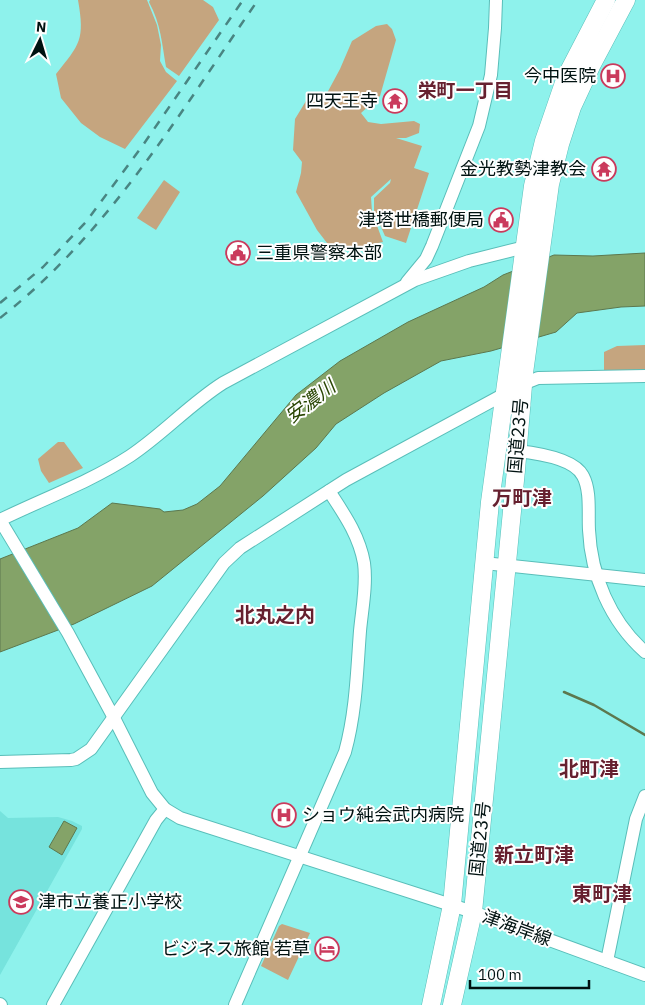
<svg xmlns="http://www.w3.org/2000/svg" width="645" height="1005" viewBox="0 0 645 1005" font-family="'IBM Plex Sans','Noto Sans JP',sans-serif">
  <rect width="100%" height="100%" fill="#8ef2ec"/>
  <polygon fill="#76e3dd" points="0,801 0,811 8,818 58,817 72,821 82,826 82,829 0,975"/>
  <g fill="#c5a57f">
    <path d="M 78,0 L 147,0 L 157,25 L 161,45 L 160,61 L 166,72 L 177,81 L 125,149 L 100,137 L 81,123 L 61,98 L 56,74 C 80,44 85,40 78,0 Z"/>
    <path d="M 150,0 L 203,0 L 213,7 L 219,20 L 179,76 L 166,67 C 162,44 161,24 149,2 Z"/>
    <polygon points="387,24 392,29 396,40 380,96 361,113 368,122 381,124 414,121 420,124 419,133 406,138 396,138 422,146 414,168 429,173 406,243 385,236 374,211 374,198 390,183 391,179 371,197 372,212 383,242 334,252 317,230 296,192 301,173 302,162 293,150 295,119 306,101 326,95 340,69 352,41 376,26"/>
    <polygon points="164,180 180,192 156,230 137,218"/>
    <polygon points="645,345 645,370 604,370 604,352 617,346"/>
    <polygon points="58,442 64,442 83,468 49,483 41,471 38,459"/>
    <polygon points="282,924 310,933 288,980 261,966 279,926"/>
  </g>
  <g fill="#84a368" stroke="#5c784e">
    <polygon points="645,253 645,306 621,307 577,313 556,332 491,351 441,361 384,393 336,424 316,448 263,496 152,586 74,624 0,652 0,559 78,528 112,503 160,509 164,512 183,510 197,504 220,486 296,395 340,361 408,322 484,287 503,275 554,255 593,256"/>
    <polygon points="64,821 77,828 62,855 49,847"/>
  </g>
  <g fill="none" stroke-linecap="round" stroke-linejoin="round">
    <polyline stroke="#5c784e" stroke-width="2.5" points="564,692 594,705 645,735"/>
    <g stroke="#59beb9" stroke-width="14">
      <g id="secondary">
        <polyline points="407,282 426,259 432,246 479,126 491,75 495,28 496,0"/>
        <path d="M 517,451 C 536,453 574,458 583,476 C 591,491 588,513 589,530 C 591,575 610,621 645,652"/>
        <polyline points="0,520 68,633 114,718 152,793 165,809 180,818 473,912 645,975"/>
        <path d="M 0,520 C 43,499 90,482 130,456 C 163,434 190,404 223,383 L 415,280 L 469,261 L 525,247"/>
        <polyline points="484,563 645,580"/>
        <polyline points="0,762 71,760 76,759 91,749 224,563 240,548 346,480 523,384 538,378 645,376"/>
        <polyline points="607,961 636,819 645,796"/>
        <polyline points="0,1004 1,1005"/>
        <polyline points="53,1005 156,820 165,809"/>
        <path d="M 235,1005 L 345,752 C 356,712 357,671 360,631 C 362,609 367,585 364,563 C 359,535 344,514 329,491"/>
      </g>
    </g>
    <g stroke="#59beb9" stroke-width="19">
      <g id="highway">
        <polyline points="431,1005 452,905 490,502 533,186 544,141 566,77 606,0"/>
        <polyline points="452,1005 473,912 516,470 524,373 550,184 560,144 572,107 592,64 626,0"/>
      </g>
    </g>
    <use href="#secondary" stroke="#fff" stroke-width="12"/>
    <use href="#highway" stroke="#fff" stroke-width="18"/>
    <g stroke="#498582" stroke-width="2.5" stroke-dasharray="9 9" stroke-linecap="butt">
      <polyline points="0,303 43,267 86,222 143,145 243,0"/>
      <path d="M 0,318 C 109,233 180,112 258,0"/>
    </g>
  </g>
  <defs>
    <g id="hospital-ring" transform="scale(1.25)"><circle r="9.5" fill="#fefefe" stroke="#ca3a5c" stroke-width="1.5"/><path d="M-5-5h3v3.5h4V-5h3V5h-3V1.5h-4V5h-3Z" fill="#ca3a5c"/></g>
    <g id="temple-ring" transform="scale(1.25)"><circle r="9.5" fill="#fefefe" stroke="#ca3a5c" stroke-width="1.5"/><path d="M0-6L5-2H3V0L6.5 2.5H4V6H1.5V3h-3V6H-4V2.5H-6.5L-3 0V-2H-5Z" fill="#ca3a5c"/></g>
    <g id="civic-ring" transform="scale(1.25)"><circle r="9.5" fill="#fefefe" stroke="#ca3a5c" stroke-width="1.5"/><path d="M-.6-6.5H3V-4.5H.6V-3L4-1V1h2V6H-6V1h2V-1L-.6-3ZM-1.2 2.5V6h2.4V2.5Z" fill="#ca3a5c"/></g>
    <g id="school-ring" transform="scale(1.25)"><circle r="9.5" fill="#fefefe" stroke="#ca3a5c" stroke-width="1.5"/><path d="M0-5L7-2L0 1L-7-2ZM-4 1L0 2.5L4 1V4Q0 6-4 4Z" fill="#ca3a5c"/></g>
    <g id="hotel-ring" transform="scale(1.25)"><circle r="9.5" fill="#fefefe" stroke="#ca3a5c" stroke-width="1.5"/><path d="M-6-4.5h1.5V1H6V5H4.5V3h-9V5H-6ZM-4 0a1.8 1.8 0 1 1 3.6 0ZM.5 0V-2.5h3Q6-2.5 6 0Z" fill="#ca3a5c"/></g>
  </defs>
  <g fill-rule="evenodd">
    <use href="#hospital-ring" x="613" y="76"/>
    <use href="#temple-ring" x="395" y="101"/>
    <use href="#temple-ring" x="604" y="169"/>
    <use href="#civic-ring" x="501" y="220"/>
    <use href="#civic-ring" x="238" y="253"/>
    <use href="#hospital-ring" x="284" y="815"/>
    <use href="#school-ring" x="21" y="902"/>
    <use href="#hotel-ring" x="327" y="949"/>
  </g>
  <g text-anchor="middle" stroke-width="4" stroke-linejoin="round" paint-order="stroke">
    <g font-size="18" fill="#001211" stroke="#fefefe" text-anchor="end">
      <text x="596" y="82">今中医院</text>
      <text x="378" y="107">四天王寺</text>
      <text x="586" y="175">金光教勢津教会</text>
      <text x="484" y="226">津塔世橋郵便局</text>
      <text x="256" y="259" text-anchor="start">三重県警察本部</text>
      <text x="302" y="821" text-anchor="start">ショウ純会武内病院</text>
      <text x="38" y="908" text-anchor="start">津市立養正小学校</text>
      <text x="310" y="955">ビジネス旅館 若草</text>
    </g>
    <g font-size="18" fill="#001211" stroke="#fefefe">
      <text transform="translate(518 436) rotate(-85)" y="6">国道23号</text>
      <text transform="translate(480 839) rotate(-84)" y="6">国道23号</text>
      <text transform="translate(517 928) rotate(20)" y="6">津海岸線</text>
    </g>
    <g font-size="19" font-weight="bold" fill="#66202f" stroke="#fefefe">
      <text x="465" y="97">栄町一丁目</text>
    </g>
    <g font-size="19" font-style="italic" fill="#294503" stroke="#fefefe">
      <text transform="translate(310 401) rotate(-37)" y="7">安濃川</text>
    </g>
    <g font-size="20" font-weight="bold" fill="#66202f" stroke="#fefefe">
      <text x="522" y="505">万町津</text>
      <text x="275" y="622">北丸之内</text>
      <text x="589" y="776">北町津</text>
      <text x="534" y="862">新立町津</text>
      <text x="602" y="901">東町津</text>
    </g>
  </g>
  <g transform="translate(40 40) rotate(5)" stroke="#fefefe" stroke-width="4" paint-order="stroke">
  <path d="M0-4L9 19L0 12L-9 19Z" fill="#001211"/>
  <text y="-8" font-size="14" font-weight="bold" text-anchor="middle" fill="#001211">N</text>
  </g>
  <path d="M470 980v8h119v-8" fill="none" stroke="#001211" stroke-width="2.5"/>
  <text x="478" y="980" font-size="15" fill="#001211" stroke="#fefefe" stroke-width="4" paint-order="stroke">100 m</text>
</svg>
